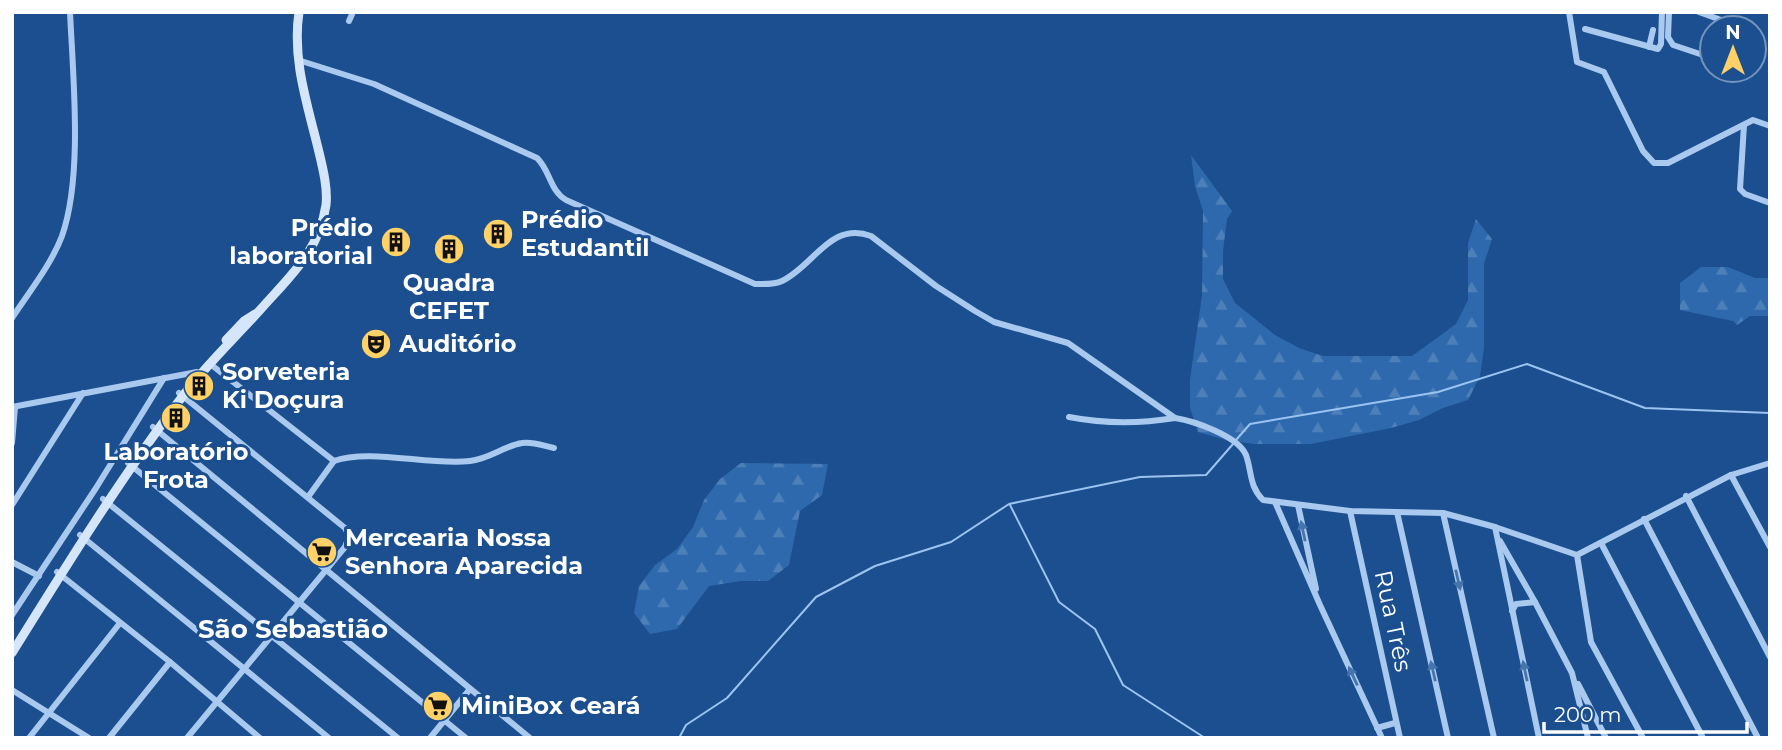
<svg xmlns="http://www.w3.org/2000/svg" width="1782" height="750" viewBox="0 0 1782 750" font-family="Montserrat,sans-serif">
  <defs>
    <pattern id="forest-firs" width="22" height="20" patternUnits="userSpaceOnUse" patternTransform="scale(1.75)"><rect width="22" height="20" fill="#2e69ad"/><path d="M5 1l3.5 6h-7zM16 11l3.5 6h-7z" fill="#4d80b9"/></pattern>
  </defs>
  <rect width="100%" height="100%" fill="#1b4f8f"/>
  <g fill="url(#forest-firs)">
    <polygon points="1191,155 1232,211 1227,219 1223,251 1223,279 1235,303 1275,335 1299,348 1323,356 1412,356 1456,324 1468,300 1468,243 1476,219 1492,239 1484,264 1484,348 1480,376 1468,400 1443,408 1419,420 1391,428 1311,444 1254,444 1226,440 1198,432 1190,408 1190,379 1202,295 1203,211 1195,186"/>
    <polygon points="1701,267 1728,267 1755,278 1770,278 1770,316 1750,316 1737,325 1733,321 1680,310 1680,283"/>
    <polygon points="741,463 828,464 822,495 800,511 789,565 768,581 741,581 709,586 677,629 650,634 634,613 639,586 655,565 677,549 693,527 704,500 720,479"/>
  </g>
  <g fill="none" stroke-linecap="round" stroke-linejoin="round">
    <g stroke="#9cc4f0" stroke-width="2">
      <polyline points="1236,440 1250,424 1438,392 1527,364 1645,408 1770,413"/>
      <polyline points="1010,505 1059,602 1095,629 1123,685 1205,738"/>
      <polyline points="679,738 686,725 727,698 816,597 875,566 951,542 1009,504 1140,477 1206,475 1233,444"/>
    </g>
    <g stroke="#a9c9ee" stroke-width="6">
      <polyline points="1569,12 1577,62 1604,72 1643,151 1654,163 1668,163 1753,120 1770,126"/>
      <polyline points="1669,12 1668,37 1673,45 1712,58"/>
      <polyline points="1699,12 1743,28"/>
      <polyline points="349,21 353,12"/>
      <polyline points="1585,29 1658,49 1661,44 1662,12"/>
      <polyline points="1649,47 1653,30"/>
      <path d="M 298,60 L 374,84 L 537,158 C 550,170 550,191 566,200 L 755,284 C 764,284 774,285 782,281 C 814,266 830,221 871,236 L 936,286 L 975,311 L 994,322 L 1068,343 L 1175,418 C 1194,421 1238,436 1246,455 C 1252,472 1249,486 1263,500 L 1350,511 L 1443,513 L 1495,527 L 1577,555"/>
      <polyline points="1744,125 1740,189 1745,194 1770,203"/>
      <path d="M 12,318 C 29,292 51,265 62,236 C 83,176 73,77 70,12"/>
      <polyline points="209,363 334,461"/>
      <polyline points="179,393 345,528 349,536 345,547 187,738"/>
      <polyline points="12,407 197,372 199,374"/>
      <path d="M 1069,417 C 1105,424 1138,424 1175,418"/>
      <polyline points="153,427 530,738"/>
      <polyline points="12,443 15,407"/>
      <path d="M 334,461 C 370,448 430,466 470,461 C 489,459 504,446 522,443 C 532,441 544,446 554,448"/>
      <polyline points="128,463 466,738"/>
      <polyline points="1731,475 1770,547"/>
      <polyline points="1686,496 1770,657"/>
      <polyline points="308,497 334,461"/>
      <polyline points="103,499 398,738"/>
      <polyline points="1275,502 1320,605 1382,738"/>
      <polyline points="12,505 83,393"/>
      <polyline points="1298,505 1316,589"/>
      <polyline points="1350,511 1400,738"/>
      <polyline points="1397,512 1448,738"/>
      <polyline points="1443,513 1494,738"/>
      <polyline points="1644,519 1758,738"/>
      <polyline points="1495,527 1539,738"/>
      <polyline points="80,535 329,738"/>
      <polyline points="1500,541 1535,602 1572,673 1588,738"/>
      <polyline points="1601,543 1703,738"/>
      <polyline points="1577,555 1731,475 1770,463"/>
      <polyline points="1577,555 1591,642 1643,738"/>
      <polyline points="12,562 39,576"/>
      <polyline points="57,572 170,662 260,738"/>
      <polyline points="1512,611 1516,604 1535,602"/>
      <polyline points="12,615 96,488 164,378"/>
      <polyline points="1578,684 1606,738"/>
      <polyline points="12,690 89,738"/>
      <polyline points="1377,728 1395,723"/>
      <polyline points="29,738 120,623"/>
      <polyline points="109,738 170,662"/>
      <polyline points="430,738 470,689"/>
    </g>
    <g stroke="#d6e6fa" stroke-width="9">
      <polyline points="226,340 244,321 255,314"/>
      <path d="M 12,653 C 66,566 120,479 182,397 C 205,366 234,339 260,310 C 289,277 319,252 326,205 C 328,187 322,165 318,148 C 307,103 292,59 299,12"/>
    </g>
  </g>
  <defs><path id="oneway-solid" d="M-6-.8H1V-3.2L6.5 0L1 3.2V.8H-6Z" transform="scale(1.75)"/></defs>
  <g fill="#4674ac">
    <use href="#oneway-solid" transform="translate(1303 531) rotate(-102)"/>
    <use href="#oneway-solid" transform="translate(1458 580) rotate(77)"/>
    <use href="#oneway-solid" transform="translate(1433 671) rotate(-103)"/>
    <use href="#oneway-solid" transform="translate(1525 671) rotate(-102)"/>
    <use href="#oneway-solid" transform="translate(1353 676) rotate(-115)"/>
  </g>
  <defs>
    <g id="building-disc" transform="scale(1.575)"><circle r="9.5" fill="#ffd166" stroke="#1b4f8f"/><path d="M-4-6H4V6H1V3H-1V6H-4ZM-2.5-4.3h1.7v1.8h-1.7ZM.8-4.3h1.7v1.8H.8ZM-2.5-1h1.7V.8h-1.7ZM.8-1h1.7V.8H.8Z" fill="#111"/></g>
    <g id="theatre-disc" transform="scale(1.575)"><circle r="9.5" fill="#ffd166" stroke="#1b4f8f"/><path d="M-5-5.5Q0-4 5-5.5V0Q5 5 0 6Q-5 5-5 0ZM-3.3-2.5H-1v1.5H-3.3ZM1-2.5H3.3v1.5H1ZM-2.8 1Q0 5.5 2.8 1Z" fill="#111"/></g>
    <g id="supermarket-disc" transform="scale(1.575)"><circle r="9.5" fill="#ffd166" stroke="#1b4f8f"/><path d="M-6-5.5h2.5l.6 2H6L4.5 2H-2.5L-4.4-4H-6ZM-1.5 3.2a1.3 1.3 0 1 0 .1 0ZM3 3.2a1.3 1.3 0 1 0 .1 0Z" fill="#111"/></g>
  </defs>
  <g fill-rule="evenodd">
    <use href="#building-disc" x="498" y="234"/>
    <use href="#building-disc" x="396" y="242"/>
    <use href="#building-disc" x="449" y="249"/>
    <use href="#theatre-disc" x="376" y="344"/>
    <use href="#building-disc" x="199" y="386"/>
    <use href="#building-disc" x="176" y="418"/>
    <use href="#supermarket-disc" x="322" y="552"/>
    <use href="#supermarket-disc" x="438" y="706"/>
  </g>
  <g text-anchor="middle" stroke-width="6" stroke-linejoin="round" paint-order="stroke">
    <g font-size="24" font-weight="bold" fill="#fff" stroke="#1b4f8f" text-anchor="start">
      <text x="521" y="228">Prédio<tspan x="521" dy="28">Estudantil</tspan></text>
      <text x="373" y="236" text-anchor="end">Prédio<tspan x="373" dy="28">laboratorial</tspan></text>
      <text x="449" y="291" text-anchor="middle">Quadra<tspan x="449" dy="28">CEFET</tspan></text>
      <text x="399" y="352">Auditório</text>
      <text x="222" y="380">Sorveteria<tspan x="222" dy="28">Ki Doçura</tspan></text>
      <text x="176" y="460" text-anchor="middle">Laboratório<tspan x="176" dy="28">Frota</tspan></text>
      <text x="345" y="546">Mercearia Nossa<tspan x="345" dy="28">Senhora Aparecida</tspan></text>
      <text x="461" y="714">MiniBox Ceará</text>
    </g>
    <g font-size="24" fill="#fff" stroke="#1b4f8f">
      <text transform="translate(1393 621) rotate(78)" y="8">Rua Três</text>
    </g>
    <g font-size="26" font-weight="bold" fill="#fff" stroke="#1b4f8f">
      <text x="293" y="638">São Sebastião</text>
    </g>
  </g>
  <rect width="1782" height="750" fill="none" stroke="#ffffff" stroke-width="28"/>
  <g transform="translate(1733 49)"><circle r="33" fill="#1b4f8f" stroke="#7695bc" stroke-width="2"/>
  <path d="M0-5L12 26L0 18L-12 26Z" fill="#ffd166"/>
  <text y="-10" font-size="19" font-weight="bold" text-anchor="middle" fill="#ffffff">N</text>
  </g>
  <path d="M1544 722v10h203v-10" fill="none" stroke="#ffffff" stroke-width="3.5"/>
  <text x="1554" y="722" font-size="21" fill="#ffffff" stroke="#1b4f8f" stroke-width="5" paint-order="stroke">200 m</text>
</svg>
